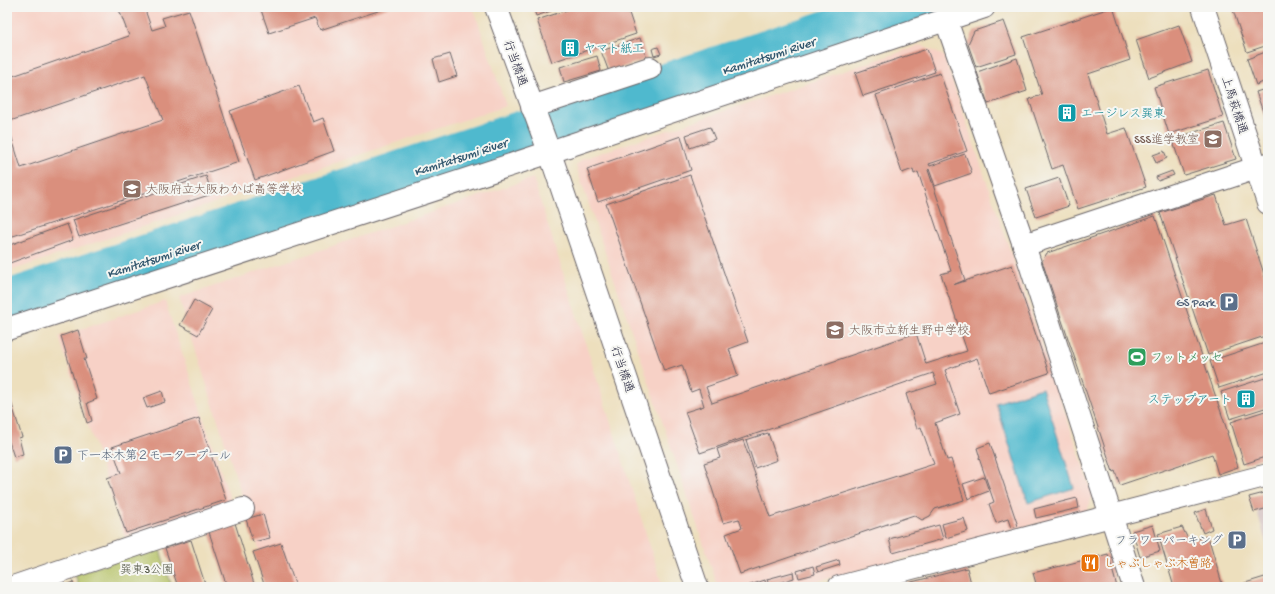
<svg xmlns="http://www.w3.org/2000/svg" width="1275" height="594" viewBox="0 0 1275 594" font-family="'Gochi Hand','Klee One',sans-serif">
  <rect width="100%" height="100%" fill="#f6f6f2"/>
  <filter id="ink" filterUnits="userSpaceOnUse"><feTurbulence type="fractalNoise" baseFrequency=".025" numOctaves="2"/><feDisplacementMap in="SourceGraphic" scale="8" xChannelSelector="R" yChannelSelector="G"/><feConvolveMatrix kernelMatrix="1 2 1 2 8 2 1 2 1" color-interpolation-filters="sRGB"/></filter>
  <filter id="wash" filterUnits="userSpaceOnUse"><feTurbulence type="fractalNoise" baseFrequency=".012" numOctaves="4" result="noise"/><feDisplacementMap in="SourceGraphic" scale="16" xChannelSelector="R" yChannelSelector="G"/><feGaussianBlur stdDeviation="0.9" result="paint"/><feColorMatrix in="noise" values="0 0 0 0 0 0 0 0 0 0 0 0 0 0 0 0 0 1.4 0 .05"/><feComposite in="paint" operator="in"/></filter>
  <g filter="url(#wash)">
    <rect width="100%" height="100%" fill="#eddfbd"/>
    <g fill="#f7d1c6">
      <polygon points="7,7 473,7 506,106 7,272"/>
      <polygon points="921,45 944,56 1093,495 1087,511 796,587 718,587 576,166 582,159"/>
      <polygon points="533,178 663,587 271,587 179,298"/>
      <polygon points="165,301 231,502 125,537 59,337"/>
    </g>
    <polygon fill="#d2bfbf" points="1268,492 1268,550 1253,496"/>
    <polygon fill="#b3c062" stroke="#6a714e" points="159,547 172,587 79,587 75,574"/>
    <polygon fill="#50b9ce" stroke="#396e84" points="1042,388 1074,488 1028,503 996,403"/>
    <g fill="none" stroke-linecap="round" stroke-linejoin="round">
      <polyline stroke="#50b9ce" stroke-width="51" points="7,306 914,7"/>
    </g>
    <g id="blocks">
      <g fill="#da8f7d" fill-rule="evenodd">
        <path d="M 118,7 L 144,7 L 152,30 L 165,26 L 162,18 L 189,10 L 239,162 L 7,238 L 7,78 L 129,36 ZM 145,75 L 163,120 L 21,168 L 7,122 Z"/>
        <polygon points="260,7 390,7 320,30 315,18 269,33"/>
        <polygon points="533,7 563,7 536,16"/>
        <polygon points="576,7 627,7 636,34 552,62 537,20"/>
        <polygon points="1113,7 1130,60 1088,74 1107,134 1126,128 1146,187 1078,209 1063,165 1052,169 1029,99 1042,95 1023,37"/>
        <polygon points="1232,7 1268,7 1268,45 1247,52"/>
        <polygon points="1004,21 1016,54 976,67 968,44 974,31"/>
        <polygon points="1179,25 1192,62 1149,78 1136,40"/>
        <polygon points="640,38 647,59 609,72 601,51"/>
        <polygon points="658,47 661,54 654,56 652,49"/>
        <polygon points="927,49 935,72 863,96 855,73"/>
        <polygon points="1268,51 1268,80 1256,85 1247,59"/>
        <polygon points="450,54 457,76 439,82 433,59"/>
        <polygon points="597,56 601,71 564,82 560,67"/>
        <polygon points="1017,58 1027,91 988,104 977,72"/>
        <polygon points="1208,70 1223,117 1169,134 1154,87"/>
        <polygon points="940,73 967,151 929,164 930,166 965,154 972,173 935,186 929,169 928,170 965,280 953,285 1012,265 1049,373 989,393 977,358 945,370 960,414 935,423 947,460 951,459 964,500 935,509 930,516 922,520 914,515 740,574 726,534 742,528 739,519 723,523 704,463 720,458 717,449 743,440 770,517 934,464 921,427 917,429 906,394 937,384 933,373 700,453 685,412 704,406 699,389 691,392 682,365 664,371 606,204 690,175 748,342 729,349 738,376 706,387 712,403 916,333 926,364 967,351 941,274 951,271 918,172 914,174 913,169 902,173 876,95"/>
        <polygon points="299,86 313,122 323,118 334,151 255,180 230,111"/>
        <polygon points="1268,88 1268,126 1256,92"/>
        <polygon points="1224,123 1236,159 1184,175 1172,139"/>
        <polygon points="710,127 715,139 690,148 686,135"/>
        <polygon points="681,136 691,170 598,202 587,169"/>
        <polygon points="1164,151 1167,158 1156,163 1153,155"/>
        <polygon points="1172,171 1174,175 1158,181 1156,177"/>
        <polygon points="206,176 212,194 79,237 73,220"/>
        <polygon points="1059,178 1069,206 1036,217 1026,189"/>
        <polygon points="1216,195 1226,225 1246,219 1268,286 1268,335 1208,355 1160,213"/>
        <polygon points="1155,216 1228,433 1227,433 1238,467 1218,474 1212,454 1120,485 1115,471 1113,472 1042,261 1047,253"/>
        <polygon points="67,224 73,240 7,264 7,246"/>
        <polygon points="194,300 212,310 198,335 180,325"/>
        <polygon points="78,330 87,359 84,359 97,399 87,403 92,421 87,423 61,336"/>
        <polygon points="1268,342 1268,372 1219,388 1210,361"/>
        <polygon points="1268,377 1268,407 1230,419 1221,392"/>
        <polygon points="7,389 22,437 19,438 23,454 14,457 9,442 7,442"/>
        <polygon points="162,391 165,402 147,408 143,398"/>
        <polygon points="1268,410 1268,456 1244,464 1231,422"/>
        <polygon points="199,418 226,500 126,533 107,478 121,473 112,447"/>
        <polygon points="768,433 777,460 755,468 746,440"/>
        <polygon points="990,443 1018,526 1011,528 1008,519 996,523 989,504 994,502 979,458 980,458 977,448"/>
        <polygon points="984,477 989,491 968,499 963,484"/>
        <polygon points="1268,492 1268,508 1254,512 1249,497"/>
        <polygon points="1077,498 1079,508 1036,518 1034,509"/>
        <polygon points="1206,509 1212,529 1203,533 1195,513"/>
        <polygon points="263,514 270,538 253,542 246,519"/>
        <polygon points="964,518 968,531 946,538 942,524"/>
        <polygon points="235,523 255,587 227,587 209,532"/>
        <polygon points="939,525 943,539 893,553 889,539"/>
        <polygon points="1153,525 1160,551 1140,557 1132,531"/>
        <polygon points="1182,527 1189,541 1208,536 1223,587 1174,587 1158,534"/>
        <polygon points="191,540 206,587 178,587 165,548"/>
        <polygon points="281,543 296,587 265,587 253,552"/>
        <polygon points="1108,554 1117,587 1037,587 1033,573"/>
        <polygon points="839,560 840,565 818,572 816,567"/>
        <polygon points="813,566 815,574 799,578 797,571"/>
        <polygon points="967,568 972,587 896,587 896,586"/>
        <polygon points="793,572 794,578 769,586 767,579"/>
        <polygon points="1268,576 1268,587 1232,587"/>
        <polygon points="765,580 766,586 744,587"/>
        <polygon points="73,582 74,587 59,587"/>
      </g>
    </g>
  </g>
  <g filter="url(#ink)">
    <use href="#blocks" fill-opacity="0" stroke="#696468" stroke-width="1"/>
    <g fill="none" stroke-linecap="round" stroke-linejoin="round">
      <g stroke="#696468" stroke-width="24">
        <g id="minor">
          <polyline points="496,7 554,165 697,587"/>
          <polyline points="1203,7 1268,203"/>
          <polyline points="946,20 1024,245 1134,587"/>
          <polyline points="532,107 650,68"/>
          <polyline points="1024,245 1268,164"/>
          <polyline points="7,329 532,158 984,7"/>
          <polyline points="13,587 243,509"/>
          <polyline points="839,587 1268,475"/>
        </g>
      </g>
      <use href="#minor" stroke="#fff" stroke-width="22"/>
    </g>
  </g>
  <defs>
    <g id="building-square" transform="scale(1)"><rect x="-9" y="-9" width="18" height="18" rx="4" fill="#0f9aa8" stroke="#f6f6f2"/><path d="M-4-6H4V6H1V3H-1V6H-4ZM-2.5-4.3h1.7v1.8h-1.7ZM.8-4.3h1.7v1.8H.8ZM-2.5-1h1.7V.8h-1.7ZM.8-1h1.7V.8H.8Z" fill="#fff"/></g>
    <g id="school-square" transform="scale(1)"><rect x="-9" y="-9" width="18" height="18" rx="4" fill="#8d6e63" stroke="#f6f6f2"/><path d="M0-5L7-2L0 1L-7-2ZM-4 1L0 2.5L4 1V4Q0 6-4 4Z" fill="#fff"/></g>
    <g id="parking-square" transform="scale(1)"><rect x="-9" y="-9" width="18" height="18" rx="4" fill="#5c6f8a" stroke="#f6f6f2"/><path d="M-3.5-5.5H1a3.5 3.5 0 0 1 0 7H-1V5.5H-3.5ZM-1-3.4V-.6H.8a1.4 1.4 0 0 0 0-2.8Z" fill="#fff"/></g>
    <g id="stadium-square" transform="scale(1)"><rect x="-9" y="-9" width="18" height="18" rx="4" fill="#2e9e5b" stroke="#f6f6f2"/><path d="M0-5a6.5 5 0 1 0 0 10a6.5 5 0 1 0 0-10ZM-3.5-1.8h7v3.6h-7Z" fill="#fff"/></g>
    <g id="restaurant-square" transform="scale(1)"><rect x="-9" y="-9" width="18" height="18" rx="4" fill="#e8710a" stroke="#f6f6f2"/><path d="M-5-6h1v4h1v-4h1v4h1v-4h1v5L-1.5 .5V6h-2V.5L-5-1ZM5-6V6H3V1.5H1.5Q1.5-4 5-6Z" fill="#fff"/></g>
  </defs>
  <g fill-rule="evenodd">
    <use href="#building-square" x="570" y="48"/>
    <use href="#building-square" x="1067" y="113"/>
    <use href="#school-square" x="1213" y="139"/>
    <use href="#school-square" x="132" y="189"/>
    <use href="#parking-square" x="1229" y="302"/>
    <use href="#school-square" x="835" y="330"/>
    <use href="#stadium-square" x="1137" y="357"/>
    <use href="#building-square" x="1246" y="399"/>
    <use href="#parking-square" x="63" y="455"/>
    <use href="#parking-square" x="1237" y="540"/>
    <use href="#restaurant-square" x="1090" y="563"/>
  </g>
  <g text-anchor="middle" stroke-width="4" stroke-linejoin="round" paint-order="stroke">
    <g font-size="12" fill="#0d838f" stroke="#f6f6f2" text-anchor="start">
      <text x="584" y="52">ヤマト紙工</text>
      <text x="1081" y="117">エージレス巽東</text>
      <text x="1232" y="403" text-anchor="end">ステップアート</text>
    </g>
    <g font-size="12" fill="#22223b" stroke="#f6f6f2">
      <text transform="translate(516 63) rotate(70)" y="4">行当橋通</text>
      <text transform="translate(1235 105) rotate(72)" y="4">上馬萩橋通</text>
      <text transform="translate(623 369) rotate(71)" y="4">行当橋通</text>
    </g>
    <g font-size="12" fill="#785e54" stroke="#f6f6f2" text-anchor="start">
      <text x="1199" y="143" text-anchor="end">SSS進学教室</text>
      <text x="146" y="193">大阪府立大阪わかば高等学校</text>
      <text x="849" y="334">大阪市立新生野中学校</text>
    </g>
    <g font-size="12" fill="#4e5e75" stroke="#f6f6f2" text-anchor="end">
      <text x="1215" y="306">GS Park</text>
      <text x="77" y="459" text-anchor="start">下一本木第２モータープール</text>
      <text x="1223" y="544">フラワーパーキング</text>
    </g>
    <g font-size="12" fill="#27864d" stroke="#f6f6f2" text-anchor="start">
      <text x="1151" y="361">フットメッセ</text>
    </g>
    <g font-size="12" fill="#c56008" stroke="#f6f6f2" text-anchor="start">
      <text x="1104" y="567">しゃぶしゃぶ木曽路</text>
    </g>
    <g font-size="12" fill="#555949" stroke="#f6f6f2">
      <text x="147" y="573">巽東3公園</text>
    </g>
    <g font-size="13" font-style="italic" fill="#32576e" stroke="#f6f6f2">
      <text transform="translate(768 55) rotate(-18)" y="5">Kamitatsumi River</text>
      <text transform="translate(460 156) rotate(-18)" y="5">Kamitatsumi River</text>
      <text transform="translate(153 258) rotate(-18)" y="5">Kamitatsumi River</text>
    </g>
  </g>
  <rect width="1275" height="594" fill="none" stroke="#f6f6f2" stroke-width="24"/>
</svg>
